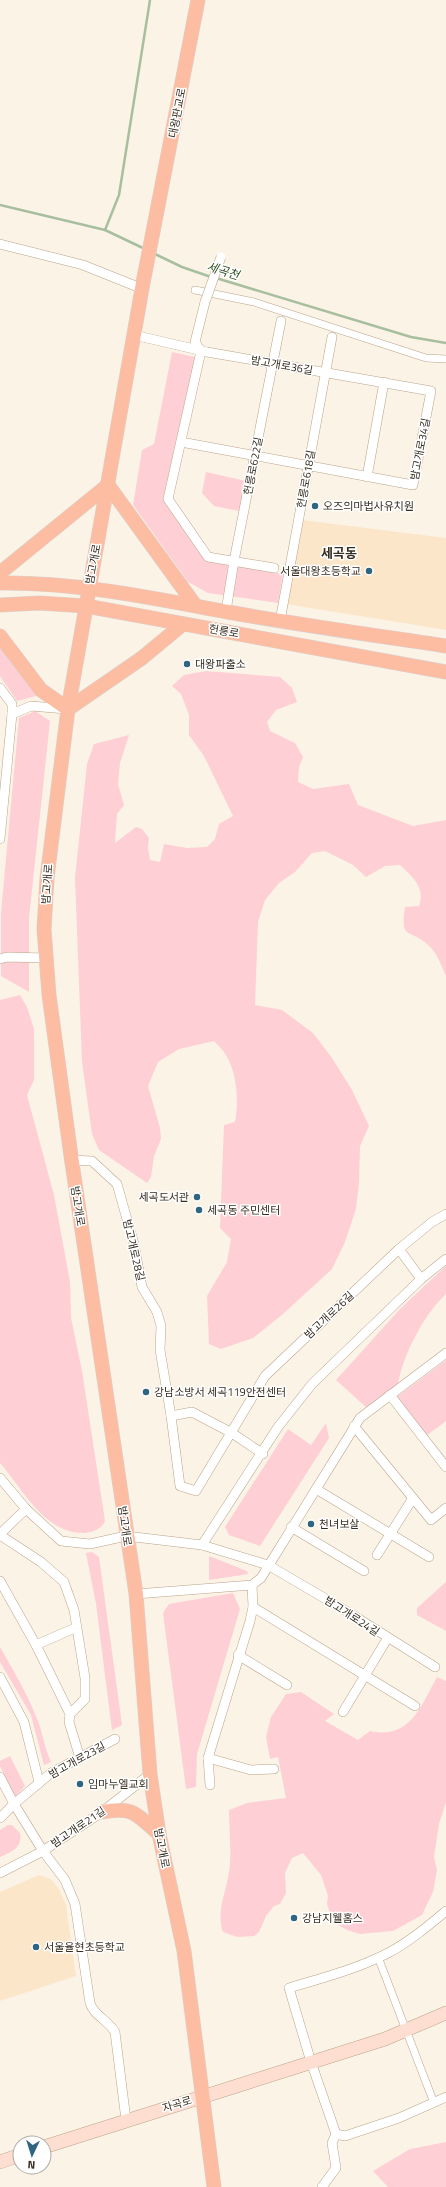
<svg xmlns="http://www.w3.org/2000/svg" width="446" height="2187" viewBox="0 0 446 2187" font-family="'Titillium Web','Noto Sans KR',sans-serif">
  <rect width="100%" height="100%" fill="#fcf3e7"/>
  <g fill="#fce6c9">
    <polygon points="302,520 446,538 446,630 286,604"/>
    <polygon points="39,1875 51,1879 59,1889 66,1905 76,1976 0,2001 0,1892"/>
  </g>
  <g fill="#fecfd5">
    <polygon points="172,352 195,357 163,499 206,561 283,574 278,603 208,593 188,582 133,505 142,450 154,444"/>
    <polygon points="206,472 246,481 239,511 214,506 202,493"/>
    <polygon points="0,644 40,695 17,701 0,676"/>
    <path d="M 206,671 L 280,677 L 292,688 L 297,702 L 276,710 L 267,722 L 270,731 L 295,743 L 303,757 L 299,767 L 298,782 L 313,789 L 349,784 L 358,805 L 413,826 L 446,820 L 446,976 C 441,965 437,952 427,944 C 409,928 400,941 405,907 L 419,906 C 426,888 412,876 400,865 L 385,866 L 366,877 L 353,865 L 325,851 L 312,853 L 295,872 L 279,883 L 265,900 L 258,922 L 255,1005 L 282,1010 L 313,1033 L 332,1058 L 352,1090 L 369,1126 L 360,1146 L 359,1182 L 356,1209 L 345,1242 L 332,1269 L 283,1314 L 253,1338 L 221,1349 L 209,1344 L 207,1296 L 227,1262 L 231,1239 L 220,1228 L 224,1125 L 235,1122 C 239,1102 237,1073 226,1055 C 223,1050 218,1045 214,1041 L 179,1049 L 158,1062 L 148,1086 L 160,1128 L 161,1139 L 154,1156 L 151,1177 L 147,1183 L 99,1150 L 92,1134 L 82,1062 L 75,878 L 87,764 L 94,744 L 129,735 L 120,763 L 118,784 L 124,805 L 117,814 L 115,843 L 136,827 L 142,829 L 149,838 L 148,848 L 150,860 L 160,862 L 164,844 L 187,848 L 207,847 L 215,839 L 219,824 L 233,816 L 204,756 L 189,735 L 189,715 L 181,694 L 172,686 L 184,675 Z"/>
    <polygon points="35,711 50,721 29,918 29,992 1,976 1,913 19,718"/>
    <path d="M 20,995 L 27,1007 L 34,1029 L 34,1080 L 27,1095 L 54,1195 L 70,1282 L 71,1318 L 82,1371 L 105,1521 C 101,1529 94,1532 85,1533 C 44,1534 24,1490 0,1463 L 0,1000 Z"/>
    <path d="M 446,1266 L 446,1294 C 424,1314 403,1355 398,1384 L 367,1408 L 336,1380 L 401,1308 Z"/>
    <polygon points="446,1360 446,1421 426,1436 397,1397"/>
    <polygon points="326,1423 329,1438 260,1546 229,1535 225,1527 288,1429 311,1445"/>
    <polygon points="92,1552 99,1557 122,1725 112,1730 96,1604 86,1553"/>
    <polygon points="209,1556 247,1571 248,1574 209,1580"/>
    <polygon points="446,1582 446,1631 417,1615 417,1608"/>
    <polygon points="233,1593 240,1609 197,1754 196,1787 186,1789 163,1613 169,1604"/>
    <path d="M 0,1647 C 14,1672 29,1696 39,1724 C 43,1736 45,1749 51,1762 L 44,1765 L 31,1715 L 0,1662 Z"/>
    <path d="M 437,1677 L 446,1681 L 446,1802 L 439,1824 L 434,1857 L 437,1870 L 433,1892 L 422,1915 L 393,1931 L 360,1934 L 347,1930 L 333,1922 L 327,1904 L 328,1896 L 321,1875 L 303,1853 L 292,1858 L 285,1873 L 286,1893 L 280,1904 L 274,1906 L 266,1916 L 259,1932 L 254,1936 L 237,1937 L 223,1932 C 216,1911 226,1893 229,1872 C 232,1855 229,1827 229,1810 L 247,1803 L 286,1798 L 278,1757 L 270,1759 L 266,1737 L 271,1717 L 286,1694 L 301,1692 L 334,1714 L 325,1721 L 358,1740 L 370,1731 C 410,1740 421,1706 437,1677 Z"/>
    <polygon points="10,1756 25,1786 15,1797 0,1766 0,1761"/>
    <path d="M 8,1825 L 12,1825 L 20,1833 C 23,1848 11,1852 0,1857 L 0,1830 Z"/>
    <polygon points="446,2142 446,2187 388,2187 373,2171 410,2149"/>
  </g>
  <g fill="none" stroke-linecap="round" stroke-linejoin="round">
    <g stroke="#a7bf9f" stroke-width="2.5">
      <polyline points="0,205 105,230 145,249"/>
      <polyline points="105,230 119,195 150,0"/>
      <polyline points="153,253 182,267 211,277"/>
      <polyline points="216,278 411,337 446,343"/>
    </g>
    <g stroke="#b9a488" stroke-width="8">
      <g id="pedestrian">
        <polyline points="195,290 254,302 426,358 446,359"/>
        <polyline points="378,1957 434,2103"/>
      </g>
    </g>
    <g stroke="#b9a488" stroke-width="10">
      <g id="minor">
        <polyline points="0,244 83,265 143,289"/>
        <polyline points="205,302 195,342 201,351 168,499 208,557 274,568"/>
        <polyline points="134,335 207,352 431,391 413,485 181,442"/>
        <polyline points="367,477 384,382"/>
        <polyline points="226,611 234,561 281,321"/>
        <polyline points="280,621 332,337"/>
        <polyline points="0,688 12,704 12,714 31,706 66,709"/>
        <polyline points="0,839 12,714"/>
        <polyline points="0,959 7,957 45,958"/>
        <polyline points="71,1160 92,1161 117,1184 134,1244 142,1287 157,1312 161,1326 160,1350 171,1416"/>
        <polyline points="399,1249 421,1279"/>
        <polyline points="390,1395 446,1467"/>
        <polyline points="354,1426 431,1520 446,1508"/>
        <polyline points="263,1454 232,1433 192,1412 171,1416 180,1486 196,1491 265,1376 399,1249 432,1222 446,1214"/>
        <polyline points="0,1478 26,1509 61,1541 90,1544 126,1536 202,1545 278,1427 312,1384 421,1279 446,1259"/>
        <polyline points="316,1489 429,1557"/>
        <polyline points="291,1527 364,1571"/>
        <polyline points="0,1534 26,1509"/>
        <polyline points="0,1535 41,1562 64,1582 74,1610 85,1678 85,1699 70,1714"/>
        <polyline points="202,1545 268,1565 348,1612 435,1667"/>
        <polyline points="377,1555 413,1498"/>
        <polyline points="0,1581 36,1645 70,1714 69,1722 80,1758"/>
        <polyline points="136,1594 252,1585 261,1578 360,1418 446,1353"/>
        <polyline points="253,1607 415,1706"/>
        <polyline points="36,1645 75,1628"/>
        <polyline points="238,1655 287,1685"/>
        <polyline points="0,1677 24,1722 39,1782"/>
        <polyline points="343,1712 387,1639"/>
        <polyline points="208,1758 251,1770 274,1769"/>
        <path d="M 0,1777 L 14,1804 L 43,1851 L 65,1880 L 75,1904 L 90,2003 C 94,2016 108,2020 115,2032 L 126,2120"/>
        <polyline points="210,1785 208,1758 250,1621 253,1607 252,1585"/>
        <polyline points="0,1818 14,1804 51,1773 115,1739"/>
        <polyline points="0,1873 43,1851 102,1812 150,1774"/>
        <path d="M 446,1911 C 428,1926 409,1942 388,1953 C 357,1969 322,1978 289,1988 L 311,2062 L 336,2134 L 345,2136 L 399,2118 L 446,2097"/>
        <polyline points="322,2187 336,2168 332,2143 336,2134"/>
      </g>
    </g>
    <g stroke="#b9a488" stroke-width="14">
      <g id="secondary">
        <polyline points="44,2147 385,2039 446,2013"/>
        <polyline points="0,2162 20,2155"/>
      </g>
    </g>
    <g stroke="#d7d5d3" stroke-width="15">
      <g id="primary">
        <polyline points="198,0 143,283 68,709 47,878 44,929 49,995 71,1156 136,1594 150,1774 159,1834 184,1951 214,2187"/>
        <polyline points="108,485 195,605"/>
        <polyline points="0,573 108,485"/>
        <path d="M 0,583 C 77,582 152,598 228,612 C 300,625 373,635 446,646"/>
        <polyline points="0,605 39,603 86,606 446,672"/>
        <polyline points="0,636 41,690 68,709"/>
        <polyline points="68,709 142,658 183,624"/>
        <path d="M 102,1812 C 133,1806 136,1814 159,1834"/>
      </g>
    </g>
    <use href="#pedestrian" stroke="#fff" stroke-width="7"/>
    <use href="#minor" stroke="#fff" stroke-width="9"/>
    <use href="#secondary" stroke="#feded1" stroke-width="13"/>
    <use href="#primary" stroke="#fdbda3" stroke-width="14"/>
    <g stroke="#b9a488" stroke-width="10" stroke-linecap="butt">
      <polyline id="minor-bridge" points="205,302 221,257"/>
    </g>
    <use href="#minor-bridge" stroke="#fff" stroke-width="9"/>
  </g>
  <g fill="#306581" stroke="#fff" stroke-width="1.5">
    <circle cx="315" cy="506" r="4"/>
    <circle cx="369" cy="571" r="4"/>
    <circle cx="187" cy="664" r="4"/>
    <circle cx="197" cy="1197" r="4"/>
    <circle cx="199" cy="1210" r="4"/>
    <circle cx="146" cy="1392" r="4"/>
    <circle cx="311" cy="1524" r="4"/>
    <circle cx="80" cy="1784" r="4"/>
    <circle cx="294" cy="1918" r="4"/>
    <circle cx="36" cy="1947" r="4"/>
  </g>
  <g text-anchor="middle" stroke-width="3" stroke-linejoin="round" paint-order="stroke">
    <g font-size="11" fill="#372e22" stroke="#fff">
      <text transform="translate(177 113) rotate(-79)" y="4">대왕판교로</text>
      <text transform="translate(282 365) rotate(10)" y="4">밤고개로36길</text>
      <text transform="translate(420 449) rotate(-79)" y="4">밤고개로34길</text>
      <text transform="translate(253 466) rotate(-79)" y="4">헌릉로622길</text>
      <text transform="translate(306 479) rotate(-80)" y="4">헌릉로618길</text>
      <text transform="translate(93 564) rotate(-79)" y="4">밤고개로</text>
      <text transform="translate(224 631) rotate(10)" y="4">헌릉로</text>
      <text transform="translate(47 884) rotate(-86)" y="4">밤고개로</text>
      <text transform="translate(78 1206) rotate(81)" y="4">밤고개로</text>
      <text transform="translate(134 1250) rotate(77)" y="4">밤고개로28길</text>
      <text transform="translate(329 1315) rotate(-43)" y="4">밤고개로26길</text>
      <text transform="translate(125 1526) rotate(82)" y="4">밤고개로</text>
      <text transform="translate(352 1616) rotate(33)" y="4">밤고개로24길</text>
      <text transform="translate(77 1760) rotate(-29)" y="4">밤고개로23길</text>
      <text transform="translate(78 1827) rotate(-34)" y="4">밤고개로21길</text>
      <text transform="translate(162 1848) rotate(79)" y="4">밤고개로</text>
      <text transform="translate(177 2104) rotate(-17)" y="4">자곡로</text>
    </g>
    <g font-size="11" fill="#372e22" stroke="#fff" text-anchor="start">
      <text x="323" y="510">오즈의마법사유치원</text>
      <text x="361" y="575" text-anchor="end">서울대왕초등학교</text>
      <text x="195" y="668">대왕파출소</text>
      <text x="189" y="1201" text-anchor="end">세곡도서관</text>
      <text x="207" y="1214">세곡동 주민센터</text>
      <text x="154" y="1396">강남소방서 세곡119안전센터</text>
      <text x="319" y="1528">천녀보살</text>
      <text x="88" y="1788">임마누엘교회</text>
      <text x="302" y="1922">강남지웰홈스</text>
      <text x="44" y="1951">서울율현초등학교</text>
    </g>
    <g font-size="12" font-style="italic" fill="#2c4e20" stroke="#fff">
      <text transform="translate(223 271) rotate(17)" y="4">세곡천</text>
    </g>
    <g font-size="13" font-weight="bold" fill="#372e22" stroke="#fff">
      <text x="339" y="558">세곡동</text>
    </g>
  </g>
  <g transform="translate(32 2155) rotate(184)"><circle r="19" fill="#ffffff" stroke="#afaba7"/>
  <path d="M0-3L7 15L0 10L-7 15Z" fill="#306581"/>
  <text y="-6" font-size="11" font-weight="bold" text-anchor="middle" fill="#372e22">N</text>
  </g>
</svg>
